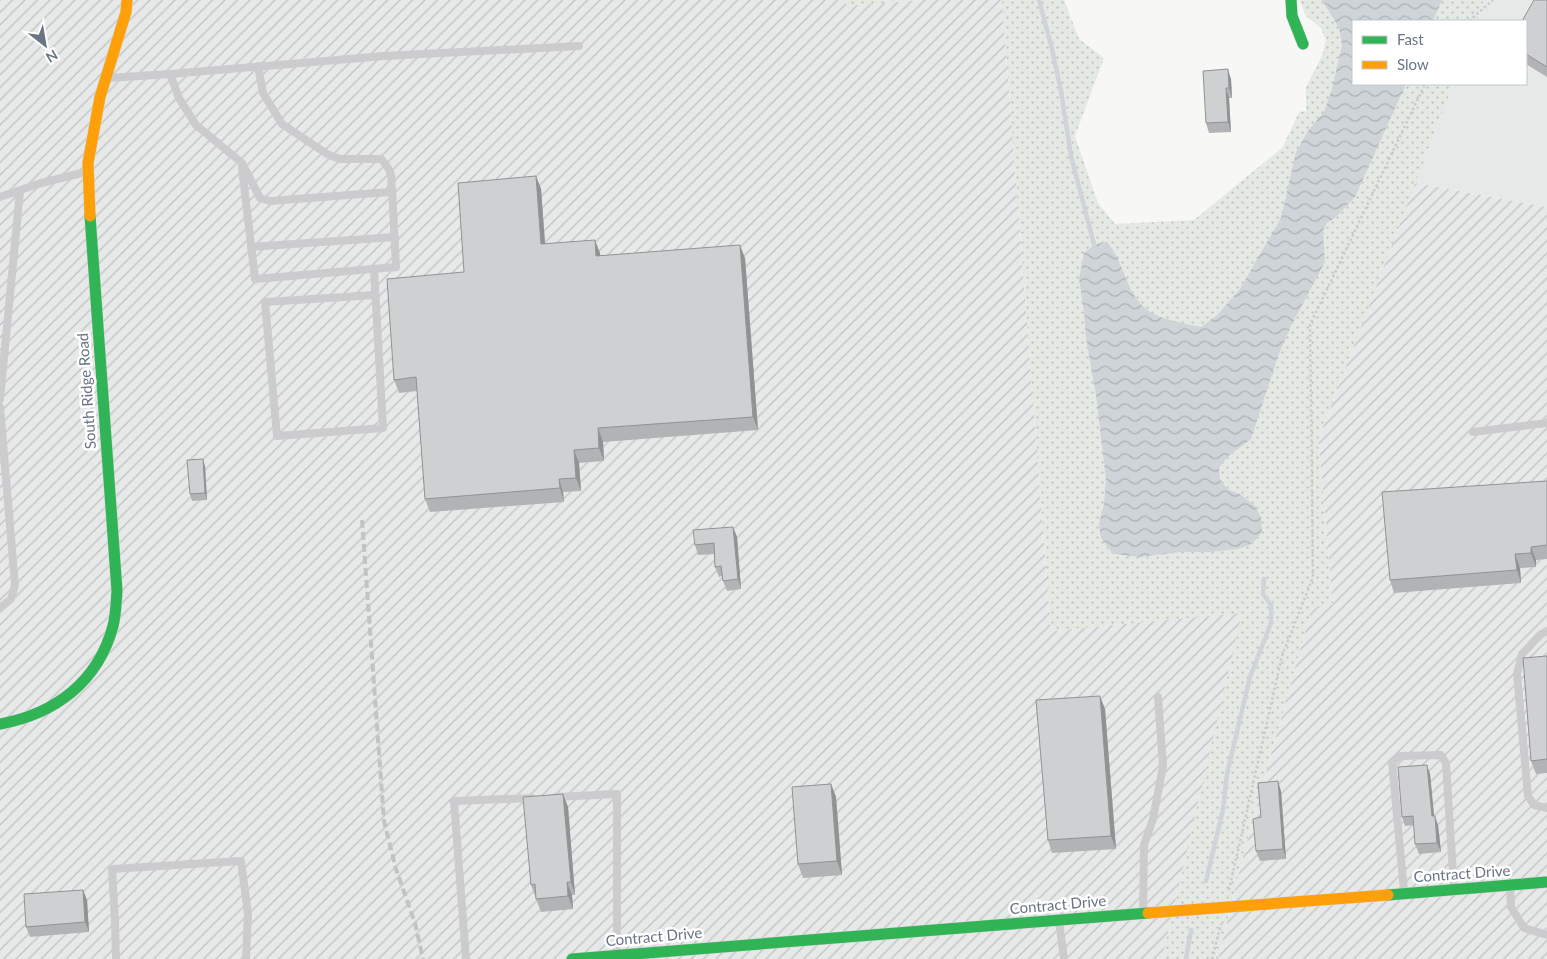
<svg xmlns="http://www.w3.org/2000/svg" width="1547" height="959" viewBox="0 0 1547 959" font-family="Lato,sans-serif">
  <defs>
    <pattern id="industrial-furrows" width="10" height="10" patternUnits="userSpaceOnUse" patternTransform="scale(1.25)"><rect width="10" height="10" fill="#e7e9e9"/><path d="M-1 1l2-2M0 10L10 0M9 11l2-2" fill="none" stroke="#bfc1c2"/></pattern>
    <pattern id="green-dots" width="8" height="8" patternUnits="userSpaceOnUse" patternTransform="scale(1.25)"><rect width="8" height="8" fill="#e5e9e4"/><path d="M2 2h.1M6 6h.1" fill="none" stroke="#bec1be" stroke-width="1.8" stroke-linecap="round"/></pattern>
    <pattern id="water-waves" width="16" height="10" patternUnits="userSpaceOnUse" patternTransform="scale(1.25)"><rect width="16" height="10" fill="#ced4d8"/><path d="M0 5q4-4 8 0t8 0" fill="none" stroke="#abb1b5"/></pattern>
  </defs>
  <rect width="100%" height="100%" fill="#f7f7f6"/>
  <polygon fill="#e7e9e9" points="1484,0 1547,0 1547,207 1415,183 1453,84 1526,84 1526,21 1476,21"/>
  <g fill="url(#industrial-furrows)">
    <polygon points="0,0 846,0 847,6 919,0 1002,0 1051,631 1243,612 1162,959 0,959"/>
    <polygon points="1415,183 1547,207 1547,959 1218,959 1244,852 1312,606 1333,605 1318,440"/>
  </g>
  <g fill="url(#green-dots)">
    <polygon points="846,0 919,0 847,6"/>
    <polygon points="1002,0 1064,0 1079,39 1104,58 1075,136 1098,203 1115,224 1194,220 1283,147 1299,112 1306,111 1306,87 1322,56 1326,41 1321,28 1305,15 1300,0 1484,0 1476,21 1353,21 1353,84 1453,84 1318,440 1333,605 1312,607 1244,852 1218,959 1162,959 1242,613 1051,631"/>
  </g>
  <path fill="url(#water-waves)" d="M 1322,0 L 1442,0 L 1433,21 L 1353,21 L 1353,84 L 1406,84 L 1355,197 L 1335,218 L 1327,223 L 1323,231 L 1325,262 L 1291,326 L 1278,356 L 1251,439 L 1227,457 L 1219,468 L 1220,479 L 1227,489 L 1240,494 L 1255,506 L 1261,517 L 1262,532 L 1252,544 L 1238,549 L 1210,552 L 1181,552 L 1140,557 L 1113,554 L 1101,538 L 1099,524 L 1104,504 L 1106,479 L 1096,395 L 1086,338 L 1084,312 L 1079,279 L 1084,253 L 1096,244 L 1107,242 C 1117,254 1119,262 1125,276 C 1141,318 1160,318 1201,327 L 1217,315 L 1240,289 L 1281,218 L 1296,152 L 1308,131 L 1324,112 L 1332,89 L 1342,45 L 1339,28 Z"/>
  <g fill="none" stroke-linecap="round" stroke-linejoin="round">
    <g stroke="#ced4d8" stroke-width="4.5">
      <polyline points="1039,0 1052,49 1061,91 1071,156 1096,252"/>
      <polyline points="1206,881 1223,810 1227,774 1250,677 1271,623 1271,605 1263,594 1264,579"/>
      <polyline points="1186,959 1191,930"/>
    </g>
    <g stroke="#d4d5d6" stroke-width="12">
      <g id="fast">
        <polyline points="1291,0 1292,16 1303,44"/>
        <path d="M 0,724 C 55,714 98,682 113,626 C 116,614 116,603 117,591 L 90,216"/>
        <polyline points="1388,895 1547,882"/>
        <polyline points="572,959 1148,913"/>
      </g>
    </g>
    <g stroke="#d4d5d6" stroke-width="12">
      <g id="slow">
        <polyline points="90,216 88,163 100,97 126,12 127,0"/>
        <polyline points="1148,913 1388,895"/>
      </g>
    </g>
    <g stroke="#cacbcc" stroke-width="2.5" stroke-dasharray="2.5 2.5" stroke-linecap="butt">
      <polyline points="1469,21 1493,0"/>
      <polyline points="1229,890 1282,656 1313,577 1310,325 1425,84"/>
      <polyline points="1212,959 1221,924"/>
    </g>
    <g stroke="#ccccce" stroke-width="8">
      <path d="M 170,74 L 179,98 L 196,125 L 242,163 L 260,198 L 270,201 L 389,192 C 395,180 391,169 381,159 L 340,159 L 327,154 L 282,124 L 263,93 L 258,66"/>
      <polyline points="108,78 170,74 384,56 579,46"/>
      <polyline points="242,168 255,279 396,267 392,188"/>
      <polyline points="0,197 41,183 86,172"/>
      <polyline points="251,247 395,237"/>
      <polyline points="374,269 383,428 277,436 265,302 375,295"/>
      <polyline points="0,399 20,191"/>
      <polyline points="0,407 15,585 11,599 0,608"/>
      <polyline points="1473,432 1547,423"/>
      <polyline points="1547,631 1540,635 1522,654 1517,674 1528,796 1534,805 1547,808"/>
      <polyline points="556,797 617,794 617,954"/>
      <polyline points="1510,887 1511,907 1524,928 1547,935"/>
      <polyline points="1404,891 1392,762 1400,756 1441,755 1446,763 1454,889"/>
      <polyline points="1143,913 1144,845 1153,819 1163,766 1158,697"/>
      <polyline points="1059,921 1064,959"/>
      <polyline points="116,959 115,922 112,869 241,861 248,914 246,959"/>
      <polyline points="466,959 454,801 532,798"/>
    </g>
    <use href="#fast" stroke="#30b455" stroke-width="11"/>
    <use href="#slow" stroke="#ff9f0a" stroke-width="11"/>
    <polyline stroke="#c2c3c4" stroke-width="4" stroke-dasharray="8 4" stroke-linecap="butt" points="362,520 384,821 396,869 415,923 423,959"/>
  </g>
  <g fill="#b2b3b5">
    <polygon points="1547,0 1547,77 1526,64 1526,21"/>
    <polygon points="1231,79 1232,98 1229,98 1231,132 1209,133 1206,123"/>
    <polygon points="536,176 541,189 545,244 600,253 600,255 745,258 758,430 603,442 604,461 579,463 581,491 563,492 564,502 430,512 425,499 417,391 399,393 394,380 464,272"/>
    <polygon points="205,466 207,500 192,501 190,494"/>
    <polygon points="1547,481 1547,559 1536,560 1536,567 1520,568 1521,583 1394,593 1390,580"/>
    <polygon points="733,527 737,537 741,589 727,591 723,581 722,576 719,577 715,567 714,554 698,555 695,545"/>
    <polygon points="1547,656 1547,773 1536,774 1531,761"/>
    <polygon points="1105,709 1116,849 1052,853 1048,840"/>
    <polygon points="1430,774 1434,816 1438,825 1441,852 1419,854 1415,844 1414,825 1405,826 1402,817"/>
    <polygon points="831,784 836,797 842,875 803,878 798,864"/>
    <polygon points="1281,791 1286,859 1260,861 1256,851 1261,817"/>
    <polygon points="563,794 568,807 575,895 572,895 573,909 541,912 531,885"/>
    <polygon points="83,890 87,900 89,932 30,937 26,927"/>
  </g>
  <g fill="#919293">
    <polygon points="1228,69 1231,79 1232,98 1229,88"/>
    <polygon points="1226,88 1229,98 1231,132 1228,122"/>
    <polygon points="536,176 541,189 546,257 541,244"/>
    <polygon points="595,240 600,253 601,269 596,256"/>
    <polygon points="740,245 745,258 758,430 753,417"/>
    <polygon points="598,428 603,442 604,461 599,448"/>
    <polygon points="574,450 579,463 581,491 576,478"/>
    <polygon points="203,459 205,466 207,500 205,493"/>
    <polygon points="559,479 563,492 564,502 560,488"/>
    <polygon points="733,527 737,537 741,589 738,579"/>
    <polygon points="1531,547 1536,560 1536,567 1531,553"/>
    <polygon points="1515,554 1520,568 1521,583 1517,570"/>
    <polygon points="1100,696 1105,709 1116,849 1111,836"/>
    <polygon points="1427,765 1430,774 1435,825 1432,816"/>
    <polygon points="1278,781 1281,791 1286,859 1283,849"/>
    <polygon points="831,784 836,797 842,875 837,861"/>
    <polygon points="563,794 568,807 575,895 571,882"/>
    <polygon points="1435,816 1438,825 1441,852 1437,843"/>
    <polygon points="567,882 572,895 573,909 568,896"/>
    <polygon points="83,890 87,900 89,932 85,922"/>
  </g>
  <g fill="#cfd0d2" stroke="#919293">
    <polygon points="1534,0 1547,0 1547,67 1526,54 1526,21 1522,21"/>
    <polygon points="1228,69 1229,88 1226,88 1228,122 1206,123 1203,71"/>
    <polygon points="536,176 541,244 595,240 596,256 740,245 753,417 598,428 599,448 574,450 576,478 559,479 560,488 425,499 416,377 394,380 387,279 464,272 458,183"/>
    <polygon points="203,459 205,493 190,494 187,460"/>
    <polygon points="1547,481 1547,545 1531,547 1531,553 1515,554 1517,570 1390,580 1382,492"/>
    <polygon points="733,527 738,579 723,581 721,566 715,567 714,543 695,545 693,530"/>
    <polygon points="1547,656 1547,759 1531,761 1523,658"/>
    <polygon points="1100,696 1111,836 1048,840 1036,700"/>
    <polygon points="1427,765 1432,816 1435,816 1437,843 1415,844 1413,816 1402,817 1398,767"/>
    <polygon points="1278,781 1283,849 1256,851 1253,819 1261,817 1258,783"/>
    <polygon points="831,784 837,861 798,864 792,787"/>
    <polygon points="563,794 571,882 567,882 568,896 536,899 535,884 531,885 523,797"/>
    <polygon points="83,890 85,922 26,927 24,894"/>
  </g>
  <g text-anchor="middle" stroke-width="5" stroke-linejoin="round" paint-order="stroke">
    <g font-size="15" fill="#697585" stroke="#fff">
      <text transform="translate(87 391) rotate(-94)" y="5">South Ridge Road</text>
      <text transform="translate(1462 874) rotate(-4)" y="5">Contract Drive</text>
      <text transform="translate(1058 905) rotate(-5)" y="5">Contract Drive</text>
      <text transform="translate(654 937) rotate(-5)" y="5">Contract Drive</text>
    </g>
  </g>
  <rect x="1352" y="20" width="175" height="65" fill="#ffffff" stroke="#c3c8ce"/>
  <rect x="1362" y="36" width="25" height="8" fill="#30b455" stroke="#c3c8ce"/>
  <text x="1397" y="45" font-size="15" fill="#697585">Fast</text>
  <rect x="1362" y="61" width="25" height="8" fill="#ff9f0a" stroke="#c3c8ce"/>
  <text x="1397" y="70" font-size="15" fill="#697585">Slow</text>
  <g transform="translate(45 45) rotate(149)" stroke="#ffffff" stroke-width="4" paint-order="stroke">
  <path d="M0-4L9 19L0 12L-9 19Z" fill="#697585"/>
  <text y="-8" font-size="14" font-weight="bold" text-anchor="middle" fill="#697585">N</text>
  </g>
</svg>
